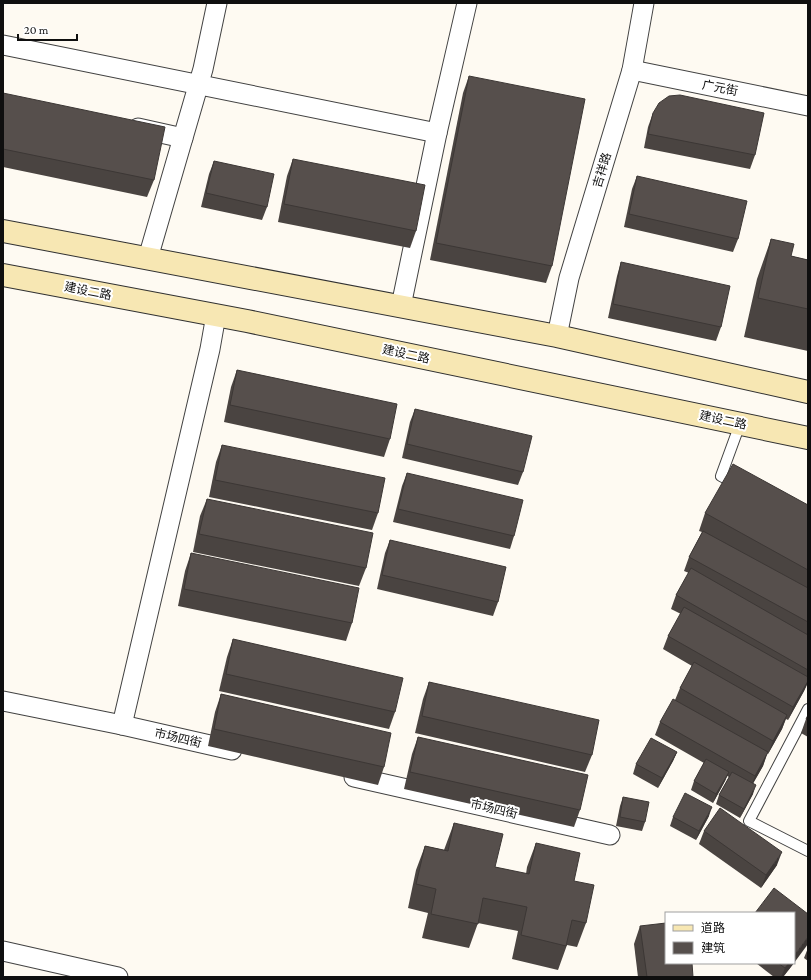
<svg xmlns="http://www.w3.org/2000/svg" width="811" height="980" viewBox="0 0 811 980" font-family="'Crimson Pro','Noto Sans SC',serif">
  <rect width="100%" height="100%" fill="#fefaf2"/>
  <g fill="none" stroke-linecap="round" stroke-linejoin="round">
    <g stroke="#424242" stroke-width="12">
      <g id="service">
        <polyline points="736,484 721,476 740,424"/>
        <polyline points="808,709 749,821 808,851"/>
      </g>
    </g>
    <g stroke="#424242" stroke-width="21">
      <g id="minor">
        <polyline points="3,45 437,133"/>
        <polyline points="632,70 808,106"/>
        <polyline points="138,128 183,138"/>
        <polyline points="148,258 203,69 217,3"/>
        <polyline points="401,306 437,133 467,3"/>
        <polyline points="557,336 569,278 632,70 644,3"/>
        <polyline points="3,701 122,725 232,750"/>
        <polyline points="122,725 210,349 216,315"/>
        <polyline points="354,777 610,835"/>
        <polyline points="3,951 118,977"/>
      </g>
    </g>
    <g stroke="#313131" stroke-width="24">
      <g id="secondary">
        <polyline points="3,231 557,336 808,392"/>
        <polyline points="3,275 247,321 808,438"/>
      </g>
    </g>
    <use href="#service" stroke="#fff" stroke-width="10"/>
    <use href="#minor" stroke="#fff" stroke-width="19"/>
    <use href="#secondary" stroke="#f7e7b3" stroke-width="22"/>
  </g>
  <g fill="#4a4441">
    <polygon points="469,76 552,266 546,283 430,260 463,93"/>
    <polygon points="3,93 154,180 147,197 3,167"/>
    <polygon points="653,113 755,155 750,169 644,148 648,127"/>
    <polygon points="293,159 416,231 410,248 278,222 287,176"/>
    <polygon points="214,161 267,207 262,220 201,207 209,174"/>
    <polygon points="637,176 738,239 733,252 624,227 632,189"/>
    <polygon points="771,239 791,256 808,260 808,351 744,337 757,279"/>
    <polygon points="621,262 721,327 716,341 608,318 617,276"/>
    <polygon points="237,370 390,439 384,457 224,422 231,387"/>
    <polygon points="415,409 523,472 518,485 402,458 410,422"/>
    <polygon points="222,445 378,513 372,530 209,497 216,462"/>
    <polygon points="407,473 514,536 510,549 393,522 402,486"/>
    <polygon points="207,499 366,568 359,586 193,552 200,516"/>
    <polygon points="808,505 808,686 807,685 804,691 788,720 786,719 782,729 768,754 767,753 763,766 753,783 753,794 740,818 716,804 719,795 729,777 727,776 725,781 713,803 691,790 694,781 704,763 655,735 660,722 675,700 680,688 692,666 663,649 668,636 681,614 671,609 676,595 689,573 684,571 689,557 702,532 699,531 705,513"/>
    <polygon points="390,540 498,602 493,616 377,589 385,553"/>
    <polygon points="191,553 352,623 346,641 178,606 185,571"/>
    <polygon points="233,639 395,712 389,729 219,691 227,657"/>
    <polygon points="429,682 592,755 585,772 415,733 423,699"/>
    <polygon points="221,694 384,767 378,785 208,746 215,712"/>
    <polygon points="808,715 808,737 801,733 806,719"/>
    <polygon points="418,737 580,810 574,827 404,789 412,754"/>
    <polygon points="677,752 673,761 658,788 633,774 636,764"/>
    <polygon points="623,797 645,822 642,831 616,826 620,806"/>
    <polygon points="709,816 696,840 670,826 673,817"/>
    <polygon points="454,823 495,867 526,874 527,867 536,843 574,881 586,923 577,947 567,945 558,970 512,959 518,931 478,923 469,948 422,938 428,913 408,908 416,870 425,846 444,850"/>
    <polygon points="704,831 777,865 761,888 699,844"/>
    <polygon points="640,926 693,977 638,977 634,944"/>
    <polygon points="808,948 808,961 804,958"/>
    <polygon points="756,963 794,963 783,977 774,977"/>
  </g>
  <g fill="#3c3735">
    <polygon points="808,681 804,691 788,720 793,707"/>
    <polygon points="787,715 782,729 768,754 773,741"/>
    <polygon points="677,752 673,761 658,788 662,778"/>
    <polygon points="768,752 763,766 750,789 755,776"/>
    <polygon points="729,772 725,781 713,803 716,794"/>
    <polygon points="756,785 753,794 740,818 744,809"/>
    <polygon points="712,807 709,816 696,840 699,831"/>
    <polygon points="782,852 777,865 761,888 766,875"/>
    <polygon points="808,937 808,944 794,963 794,956"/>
    <polygon points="789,963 794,963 783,977 781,977 785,968"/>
  </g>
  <g fill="#564f4c" stroke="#3c3735">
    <polygon points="469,76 585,99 552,266 436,243"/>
    <polygon points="3,93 165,127 154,180 3,149"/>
    <polygon points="680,95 764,113 755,155 648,134 653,113 659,103 669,96"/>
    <polygon points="293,159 425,185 416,231 284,204"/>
    <polygon points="214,161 274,174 267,207 206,193"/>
    <polygon points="637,176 747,201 738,239 629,214"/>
    <polygon points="771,239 794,244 791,256 808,260 808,309 758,298"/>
    <polygon points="621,262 730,286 721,327 613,304"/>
    <polygon points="237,370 397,404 390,439 230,405"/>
    <polygon points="415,409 532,436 523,472 407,444"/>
    <polygon points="222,445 385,478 378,513 215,480"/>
    <polygon points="733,464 808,505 808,570 705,513"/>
    <polygon points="407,473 523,500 514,536 398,509"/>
    <polygon points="207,499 373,533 366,568 199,534"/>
    <polygon points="703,531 808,588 808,622 689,557"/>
    <polygon points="390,540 506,567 498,602 382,575"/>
    <polygon points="191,553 359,588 352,623 184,589"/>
    <polygon points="691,568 808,635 808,670 676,595"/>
    <polygon points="684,607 808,677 808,681 793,707 668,636"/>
    <polygon points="233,639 403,678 395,712 226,674"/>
    <polygon points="694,662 787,715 773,741 680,688"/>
    <polygon points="429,682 599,720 592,755 422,716"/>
    <polygon points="221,694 391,733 384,767 214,729"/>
    <polygon points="673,699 768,752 755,776 660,722"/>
    <polygon points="808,715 808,721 806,719"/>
    <polygon points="418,737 588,775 580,810 410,772"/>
    <polygon points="651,738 677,752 662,778 636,764"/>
    <polygon points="706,759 729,772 716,794 694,781"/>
    <polygon points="732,772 756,785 744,809 719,795"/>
    <polygon points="685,793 712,807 699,831 673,817"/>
    <polygon points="623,797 649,802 645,822 620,817"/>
    <polygon points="720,808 782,852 766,875 704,831"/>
    <polygon points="454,823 503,834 495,867 529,874 536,843 580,853 574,881 594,885 586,923 572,920 566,946 521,935 527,907 483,898 478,924 431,914 436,889 416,884 425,846 448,851"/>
    <polygon points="774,888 808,914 808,937 794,956 794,913 755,913"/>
    <polygon points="666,923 666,963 692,963 693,977 647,977 640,926"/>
    <polygon points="778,963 789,963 785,968"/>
  </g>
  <g text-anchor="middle" stroke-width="4" stroke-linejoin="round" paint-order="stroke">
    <g font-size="12" fill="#0f0f0f" stroke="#fff">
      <text transform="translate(720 88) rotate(11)" y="4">广元街</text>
      <text transform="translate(602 170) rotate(-73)" y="4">吉祥路</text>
      <text transform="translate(88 291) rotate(11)" y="4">建设二路</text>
      <text transform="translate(406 354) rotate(12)" y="4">建设二路</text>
      <text transform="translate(723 420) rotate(12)" y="4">建设二路</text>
      <text transform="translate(178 738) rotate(13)" y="4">市场四街</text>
      <text transform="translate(494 809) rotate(13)" y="4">市场四街</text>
    </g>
  </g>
  <rect width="811" height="980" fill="none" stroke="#0f0f0f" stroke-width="8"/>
  <rect x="665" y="912" width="130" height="52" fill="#ffffff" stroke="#9f9f9f"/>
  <rect x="673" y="925" width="20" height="6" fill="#f7e7b3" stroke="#9f9f9f"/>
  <text x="701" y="932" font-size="12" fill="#0f0f0f">道路</text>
  <rect x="673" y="942" width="20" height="12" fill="#564f4c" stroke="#9f9f9f"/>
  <text x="701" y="952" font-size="12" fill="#0f0f0f">建筑</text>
  <path d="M18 34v6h59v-6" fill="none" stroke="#0f0f0f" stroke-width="2"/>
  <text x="24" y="34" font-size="12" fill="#0f0f0f" stroke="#ffffff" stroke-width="3" paint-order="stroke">20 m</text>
</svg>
